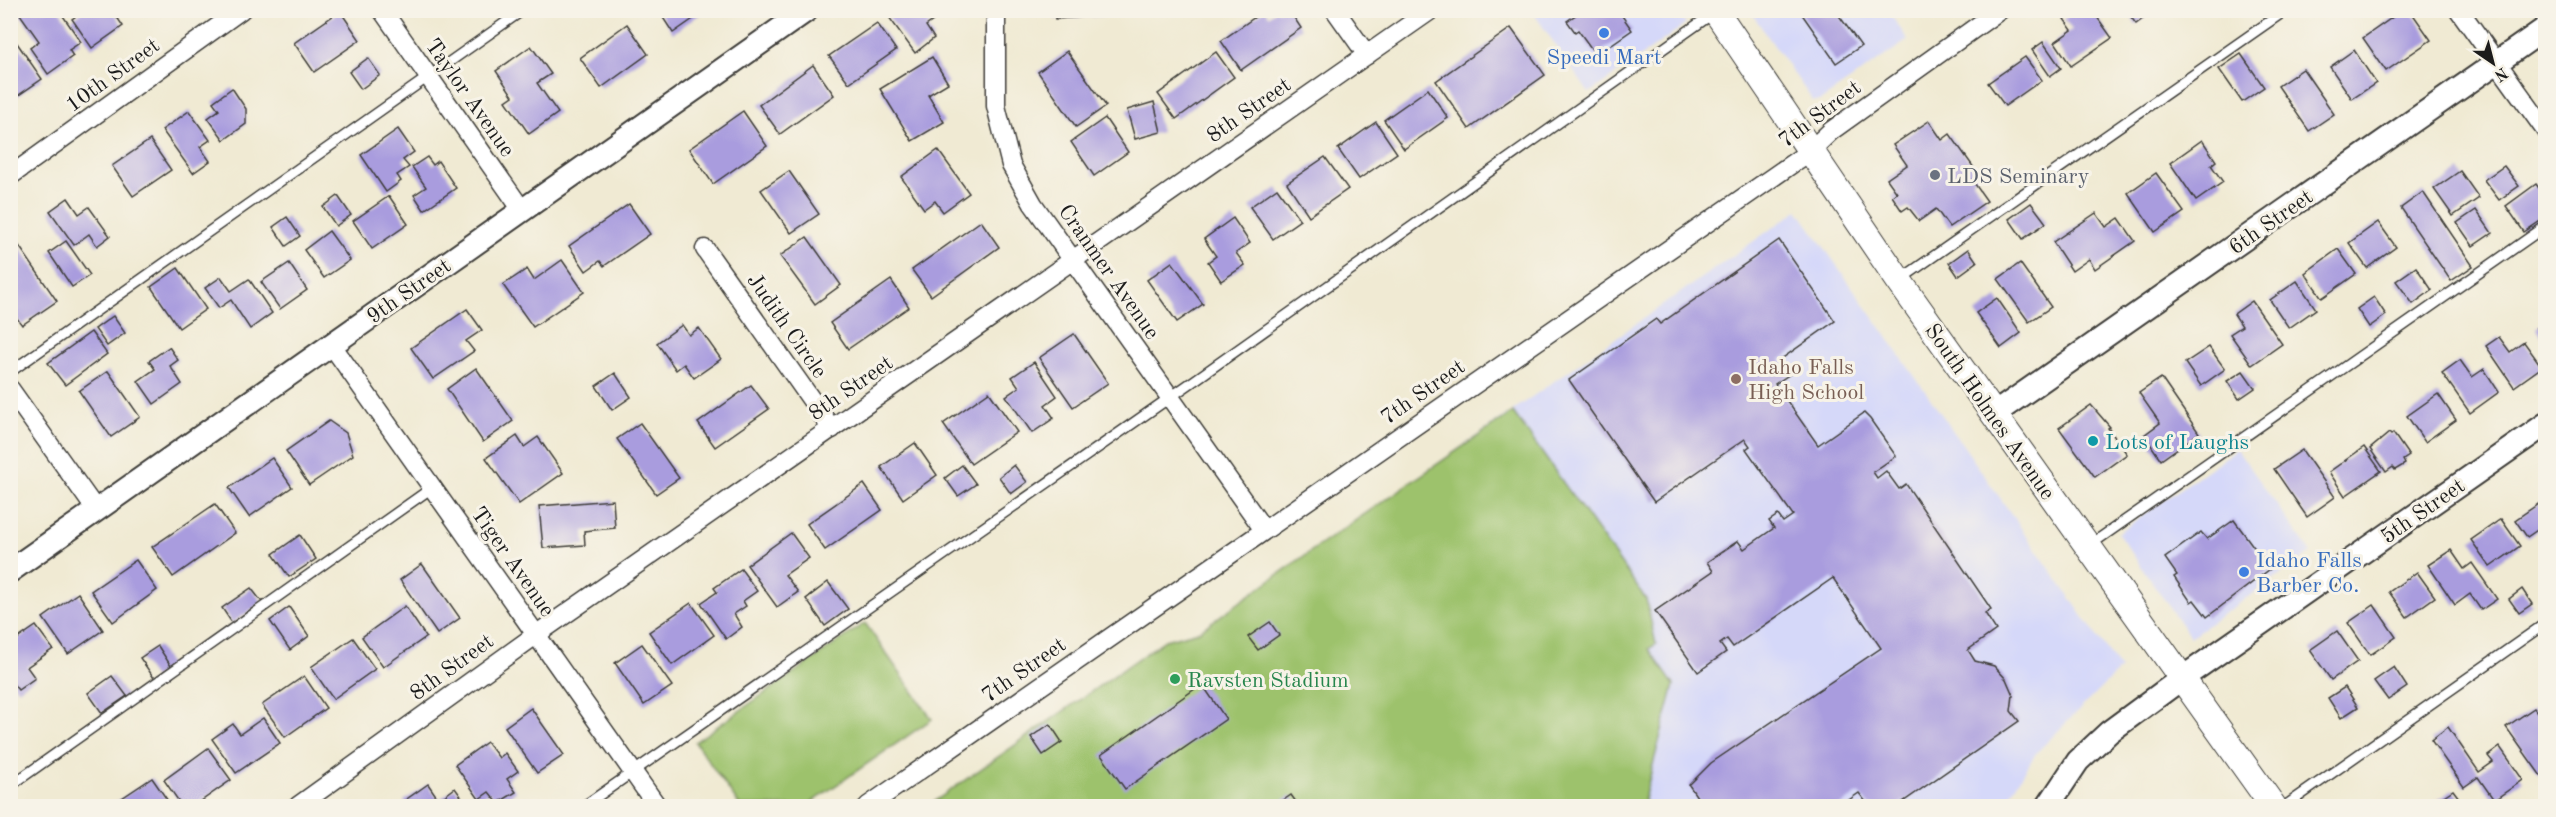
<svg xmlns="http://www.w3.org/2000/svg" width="2556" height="817" viewBox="0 0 2556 817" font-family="'Old Standard TT',serif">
  <rect width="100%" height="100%" fill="#f7f3e8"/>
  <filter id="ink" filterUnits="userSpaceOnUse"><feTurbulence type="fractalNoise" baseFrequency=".0167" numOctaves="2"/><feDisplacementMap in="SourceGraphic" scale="12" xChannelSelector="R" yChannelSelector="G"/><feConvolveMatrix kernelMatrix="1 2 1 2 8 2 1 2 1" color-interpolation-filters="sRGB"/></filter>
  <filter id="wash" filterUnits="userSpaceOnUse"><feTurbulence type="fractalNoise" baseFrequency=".008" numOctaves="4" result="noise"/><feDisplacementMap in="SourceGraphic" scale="24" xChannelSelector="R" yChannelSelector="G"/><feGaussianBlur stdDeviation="1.35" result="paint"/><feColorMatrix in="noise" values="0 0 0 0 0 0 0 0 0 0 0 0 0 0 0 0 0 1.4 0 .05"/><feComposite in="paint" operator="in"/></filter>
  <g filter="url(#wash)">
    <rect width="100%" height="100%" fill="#f0ead3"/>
    <g fill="#d5d8f9">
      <polygon points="1532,11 1676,11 1686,24 1589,93"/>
      <polygon points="1750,11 1888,11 1908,40 1820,101 1813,101"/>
      <polygon points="1798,210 2120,669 2036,753 2003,806 928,806 1165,640 1199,631"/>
      <polygon points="2237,449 2311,553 2190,637 2118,533"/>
    </g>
    <g fill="#9dc26c" stroke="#5c6f44" stroke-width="1.5">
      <polygon points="1513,412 1646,599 1656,644 1649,649 1674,685 1644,799 1648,806 928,806 1165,640 1199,631 1314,549"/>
      <polygon points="865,623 932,719 806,806 740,806 695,742"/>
    </g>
    <g id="blocks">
      <g fill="#a99cde">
        <polygon points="17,10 59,10 81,42 69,50 73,56 48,74 30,48 39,41"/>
        <polygon points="85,10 112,10 123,26 92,48 72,19"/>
        <polygon points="658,10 706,10 673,33"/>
        <polygon points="890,10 948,10 926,26 934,38 915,53 886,13"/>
        <polygon points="1054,10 1115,10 1115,15 1055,19"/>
        <polygon points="1265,10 1269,16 1276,10 1289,10 1301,28 1241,70 1221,41"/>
        <polygon points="1583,10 1618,10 1632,30 1596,55 1578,30 1575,32 1567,21"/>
        <polygon points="1799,10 1835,10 1861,46 1836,63"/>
        <polygon points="2076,10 2092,10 2112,38 2071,66 2055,42 2072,30 2064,19"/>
        <polygon points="2126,10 2155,10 2136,24"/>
        <polygon points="2403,10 2410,10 2431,40 2386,71 2363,38"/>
        <polygon points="340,11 360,40 314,72 294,43"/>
        <polygon points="877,23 896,50 849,83 829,56"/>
        <polygon points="627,24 648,54 601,88 580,58"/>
        <polygon points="1511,28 1545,75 1469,129 1436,81"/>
        <polygon points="2043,42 2061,68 2050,76 2032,50"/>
        <polygon points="17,43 42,79 10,101 10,48"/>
        <polygon points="531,46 551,74 537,83 558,113 529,134 506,101 513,96 496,71"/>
        <polygon points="2354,50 2376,83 2352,99 2330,67"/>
        <polygon points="1067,51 1106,106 1076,127 1038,72"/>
        <polygon points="1216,52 1234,77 1176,119 1158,94"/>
        <polygon points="2241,54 2264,87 2242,102 2219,69"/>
        <polygon points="932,57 948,83 928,95 944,122 912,141 880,89"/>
        <polygon points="2025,57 2042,80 2005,106 1988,83"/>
        <polygon points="368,58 380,75 361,89 349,72"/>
        <polygon points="813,65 834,95 780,134 759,105"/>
        <polygon points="2303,69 2334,114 2309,131 2278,86"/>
        <polygon points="232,88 246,109 246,124 224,140 208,118 219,110 213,102"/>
        <polygon points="1428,89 1448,118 1404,149 1384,120"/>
        <polygon points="1154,102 1161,132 1135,139 1127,110"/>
        <polygon points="189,111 210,140 200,147 210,161 193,173 162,130"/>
        <polygon points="743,111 767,146 713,184 689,149"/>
        <polygon points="1105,118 1128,152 1094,176 1071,142"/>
        <polygon points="1929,121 1942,140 1950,134 1979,175 1972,180 1987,201 1949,227 1936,209 1919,221 1908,207 1902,211 1892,196 1897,193 1887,179 1907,165 1893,145"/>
        <polygon points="1376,122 1397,153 1359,179 1338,149"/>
        <polygon points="398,129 414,152 403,160 409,167 397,175 401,181 386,192 361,155"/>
        <polygon points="150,140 171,170 133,196 112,166"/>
        <polygon points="2202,140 2216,161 2211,165 2223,182 2196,201 2170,163"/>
        <polygon points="938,150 969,193 943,212 935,201 924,209 901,177"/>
        <polygon points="427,157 433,165 438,161 456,188 424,210 414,195 426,187 412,167"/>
        <polygon points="1325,157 1348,189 1309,216 1287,183"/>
        <polygon points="2504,166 2519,186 2499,200 2484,180"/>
        <polygon points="789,171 819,214 791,233 761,190"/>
        <polygon points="2460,171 2479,198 2453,216 2434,189"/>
        <polygon points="2156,173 2184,212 2155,232 2128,193"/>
        <polygon points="2536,184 2546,198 2546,217 2524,232 2506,206"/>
        <polygon points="1277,188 1300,220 1273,239 1250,207"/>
        <polygon points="2423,192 2473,266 2451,281 2401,208"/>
        <polygon points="338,196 351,215 336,226 323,207"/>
        <polygon points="389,196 408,224 372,249 353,221"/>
        <polygon points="68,198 79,214 89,207 110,236 97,246 89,234 74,245 50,211"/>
        <polygon points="2031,203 2046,223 2023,239 2009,219"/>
        <polygon points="629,204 650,234 604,266 600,261 586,271 569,246"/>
        <polygon points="2476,210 2492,233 2473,246 2457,223"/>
        <polygon points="2096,213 2106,227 2119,218 2135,241 2095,269 2089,259 2072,271 2053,242"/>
        <polygon points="287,217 300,236 286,246 273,227"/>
        <polygon points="1233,218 1250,243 1236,253 1245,265 1221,281 1208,262 1216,256 1204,239"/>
        <polygon points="981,221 999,247 931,296 912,270"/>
        <polygon points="2378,222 2396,247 2367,268 2349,243"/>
        <polygon points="329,231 350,260 324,278 304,250"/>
        <polygon points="13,237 57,301 22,325 10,309 10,239"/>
        <polygon points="807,237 841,285 815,304 780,256"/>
        <polygon points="1779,240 1835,321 1780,360 1790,374 1775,384 1818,445 1864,413 1870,419 1896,456 1873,472 1877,478 1886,471 1899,489 1906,484 1991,609 1985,613 1996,630 1968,650 1975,661 1994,666 2006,679 2013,695 2011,711 2019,721 1897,806 1869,806 1859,793 1840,806 1703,806 1689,785 1711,763 1881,648 1833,578 1733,647 1727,639 1720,644 1726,652 1698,672 1655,611 1713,571 1707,562 1738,541 1744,549 1774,528 1769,521 1778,515 1783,522 1793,515 1746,449 1750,446 1745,439 1654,502 1569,380 1656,319 1660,324"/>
        <polygon points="66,241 90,275 72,287 49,253"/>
        <polygon points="1968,249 1977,262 1958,276 1949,263"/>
        <polygon points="2338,249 2356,274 2322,298 2305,273"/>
        <polygon points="562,260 584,292 533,327 503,285 527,269 534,280"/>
        <polygon points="1172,262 1203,304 1177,322 1147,280"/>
        <polygon points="289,263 307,290 280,309 261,282"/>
        <polygon points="2020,263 2051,307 2029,322 1998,279"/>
        <polygon points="2416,267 2432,290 2413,304 2396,281"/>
        <polygon points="178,268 206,309 179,328 151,287"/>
        <polygon points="221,277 231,291 249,279 272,313 250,329 231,300 219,308 205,288"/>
        <polygon points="891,280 909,307 848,349 830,323"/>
        <polygon points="2297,281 2316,309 2289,328 2270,300"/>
        <polygon points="2374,297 2386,315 2369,327 2357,309"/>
        <polygon points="1997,298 2021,333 2001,348 1976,313"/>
        <polygon points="2252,301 2282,344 2252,365 2230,334 2242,326 2234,314"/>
        <polygon points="467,309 482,330 466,341 474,351 433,379 411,348"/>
        <polygon points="113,316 125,333 107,346 95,329"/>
        <polygon points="2546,321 2546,342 2536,328"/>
        <polygon points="682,325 689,335 699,328 721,359 694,378 684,364 676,370 657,343"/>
        <polygon points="91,332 107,354 65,385 48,363"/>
        <polygon points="1074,334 1108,383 1073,407 1039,358"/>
        <polygon points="2499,337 2510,352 2524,342 2542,367 2514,387 2486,346"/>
        <polygon points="169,347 178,360 170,366 182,384 154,404 138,381 155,369 149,361"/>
        <polygon points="2209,347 2225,369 2201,386 2185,363"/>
        <polygon points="2460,360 2472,377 2484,369 2499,392 2470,413 2442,373"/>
        <polygon points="1034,362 1057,396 1045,405 1054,418 1032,433 1006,396 1019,387 1012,377"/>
        <polygon points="476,368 513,421 483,442 447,389"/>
        <polygon points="108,371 140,417 111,437 79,391"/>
        <polygon points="2243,371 2255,388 2239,399 2227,381"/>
        <polygon points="615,373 631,397 612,410 596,386"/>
        <polygon points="2161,378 2199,433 2161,460 2144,435 2160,423 2139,393"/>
        <polygon points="751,385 769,409 715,447 698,423"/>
        <polygon points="989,392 1017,432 971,464 943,424"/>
        <polygon points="2438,394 2456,420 2425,442 2407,416"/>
        <polygon points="2091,405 2110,427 2108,428 2127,454 2095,477 2059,428"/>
        <polygon points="329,421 346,433 353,455 309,485 286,451"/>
        <polygon points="640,423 679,478 656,494 617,439"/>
        <polygon points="2389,433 2391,435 2393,433 2409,456 2403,460 2405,464 2395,470 2393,467 2386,472 2370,449"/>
        <polygon points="517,436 524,447 538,437 563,473 519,504 486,458"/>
        <polygon points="915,443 937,475 903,499 881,467"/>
        <polygon points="2364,447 2381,471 2345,496 2329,472"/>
        <polygon points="2302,450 2335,497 2307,517 2274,469"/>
        <polygon points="272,458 292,487 249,517 229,488"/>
        <polygon points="962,465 976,484 958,496 945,478"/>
        <polygon points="1014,465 1027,482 1011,494 999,477"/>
        <polygon points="864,484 882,510 825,550 807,524"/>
        <polygon points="613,500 615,528 584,531 585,545 543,548 539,506"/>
        <polygon points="2544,500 2546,524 2527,537 2515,520"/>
        <polygon points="215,504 235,533 173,577 152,547"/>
        <polygon points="2501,519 2520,546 2490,567 2471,540"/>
        <polygon points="2234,520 2270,569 2207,617 2194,600 2191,602 2174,577 2177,575 2165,558 2201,532 2207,539"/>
        <polygon points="791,533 809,558 785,575 798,592 777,607 747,565"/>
        <polygon points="300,535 316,559 289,577 273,554"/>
        <polygon points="2451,550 2464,569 2472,563 2497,599 2481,610 2470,594 2455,605 2428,565"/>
        <polygon points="136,560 157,590 113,622 91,591"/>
        <polygon points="422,564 460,618 437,634 400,580"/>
        <polygon points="741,569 757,591 743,601 746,606 734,614 742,627 726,639 701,603 717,592 714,588"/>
        <polygon points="2417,572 2435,597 2407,617 2389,592"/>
        <polygon points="828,582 848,609 825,626 806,599"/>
        <polygon points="251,588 262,602 232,623 222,608"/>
        <polygon points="2522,589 2532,604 2519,613 2509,599"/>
        <polygon points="78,593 103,630 68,654 43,618"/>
        <polygon points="691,603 714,635 672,665 649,632"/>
        <polygon points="2374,605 2396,637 2370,655 2348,623"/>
        <polygon points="405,606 426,637 383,667 362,637"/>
        <polygon points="289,607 309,636 290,650 270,621"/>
        <polygon points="1270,622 1279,635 1258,650 1248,637"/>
        <polygon points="36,626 53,649 27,667 35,678 18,690 10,680 10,644"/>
        <polygon points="2337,631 2358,661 2331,680 2310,650"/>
        <polygon points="353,638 375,669 333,699 311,667"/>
        <polygon points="642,644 672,686 644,705 615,663"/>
        <polygon points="158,646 171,666 154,678 140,658"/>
        <polygon points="2394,667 2407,687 2388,700 2374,681"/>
        <polygon points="112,676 127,696 102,713 88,693"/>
        <polygon points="304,676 326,708 285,737 262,705"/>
        <polygon points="1202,684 1226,719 1125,789 1101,755"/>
        <polygon points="2345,687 2358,707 2341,718 2328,698"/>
        <polygon points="531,708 564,755 537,773 505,727"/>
        <polygon points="2534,708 2546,724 2546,773 2541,776 2506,727"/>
        <polygon points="263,718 280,743 236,773 212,739 233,724 240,734"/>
        <polygon points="1050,724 1062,742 1043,755 1031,737"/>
        <polygon points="2448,727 2479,772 2493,762 2488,756 2500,747 2523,780 2494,800 2478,777 2464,787 2431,740"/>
        <polygon points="487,742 499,758 505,753 518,771 507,779 516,792 498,803 489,792 479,799 455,765"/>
        <polygon points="208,748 231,780 194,806 182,806 164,780"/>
        <polygon points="152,778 168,801 161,806 110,806"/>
        <polygon points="428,784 439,800 455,788 468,806 407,806 404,801"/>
        <polygon points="2453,790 2465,806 2434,806 2432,804"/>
        <polygon points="1291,795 1299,806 1275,806"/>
      </g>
    </g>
  </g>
  <g filter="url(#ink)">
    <use href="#blocks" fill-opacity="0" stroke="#3c3b37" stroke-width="1.5"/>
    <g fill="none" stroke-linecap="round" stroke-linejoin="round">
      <g stroke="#3c3b37" stroke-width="12">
        <g id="service">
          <polyline points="1901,279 2286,10"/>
          <polyline points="10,372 523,10"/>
          <polyline points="2090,545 2546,226"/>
          <polyline points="10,786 433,487"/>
          <polyline points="584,806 1195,380 1715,12"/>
          <polyline points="2285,806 2546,623"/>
        </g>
      </g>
      <g stroke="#3c3b37" stroke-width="21">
        <g id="minor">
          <polyline points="382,10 522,210"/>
          <polyline points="996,10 996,106 1011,165 1033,204 1264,530"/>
          <polyline points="1335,10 1367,55"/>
          <polyline points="2459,10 2546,131"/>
          <polyline points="10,176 241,10"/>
          <polyline points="705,249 832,429"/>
          <polyline points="331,344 657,806"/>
          <polyline points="10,389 96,510"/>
          <polyline points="298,806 537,634 1431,10"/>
          <polyline points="868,806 1809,152 1831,131 2000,10"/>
        </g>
      </g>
      <g stroke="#3c3b37" stroke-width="26">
        <g id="tertiary">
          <polyline points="1994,414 2546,28"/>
          <polyline points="10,571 807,10"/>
          <polyline points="2048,806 2078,761 2109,732 2181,679 2546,424"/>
        </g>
      </g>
      <g stroke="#3c3b37" stroke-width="28">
        <polyline id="secondary" points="1715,10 1899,281 2273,806"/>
      </g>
      <use href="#service" stroke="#fff" stroke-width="9"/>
      <use href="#minor" stroke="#fff" stroke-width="18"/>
      <use href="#tertiary" stroke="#fff" stroke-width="22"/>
      <use href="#secondary" stroke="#fff" stroke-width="26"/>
    </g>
  </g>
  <g fill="#3f7fe0" stroke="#f7f3e8" stroke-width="2">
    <circle cx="1604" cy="33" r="6"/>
    <circle cx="2244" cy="572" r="6"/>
  </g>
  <circle fill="#6b7280" stroke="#f7f3e8" stroke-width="2" cx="1935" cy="175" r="6"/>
  <circle fill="#8d6e63" stroke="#f7f3e8" stroke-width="2" cx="1736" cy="379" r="6"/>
  <circle fill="#0f9aa8" stroke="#f7f3e8" stroke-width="2" cx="2093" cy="441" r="6"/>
  <circle fill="#2e9e5b" stroke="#f7f3e8" stroke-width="2" cx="1175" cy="679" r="6"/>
  <g text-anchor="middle" stroke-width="6" stroke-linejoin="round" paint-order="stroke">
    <g font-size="22" fill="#366cbe" stroke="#f7f3e8">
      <text x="1604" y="64">Speedi Mart</text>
      <text x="2256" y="567" text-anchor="start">Idaho Falls<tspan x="2256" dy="25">Barber Co.</tspan></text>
    </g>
    <g font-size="22" fill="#1c1c1c" stroke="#f7f3e8">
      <text transform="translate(112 74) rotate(-36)" y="8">10th Street</text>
      <text transform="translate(471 97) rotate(55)" y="8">Taylor Avenue</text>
      <text transform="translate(1248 109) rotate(-35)" y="8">8th Street</text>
      <text transform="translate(1819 113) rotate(-37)" y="8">7th Street</text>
      <text transform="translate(2270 221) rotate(-35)" y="8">6th Street</text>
      <text transform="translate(1110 271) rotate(55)" y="8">Cranmer Avenue</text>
      <text transform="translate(408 290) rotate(-35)" y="8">9th Street</text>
      <text transform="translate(788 325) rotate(55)" y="8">Judith Circle</text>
      <text transform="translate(850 387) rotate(-35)" y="8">8th Street</text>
      <text transform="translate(1422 391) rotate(-35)" y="8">7th Street</text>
      <text transform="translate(1991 411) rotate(55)" y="8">South Holmes Avenue</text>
      <text transform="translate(2422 510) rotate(-35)" y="8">5th Street</text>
      <text transform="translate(514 561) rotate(55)" y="8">Tiger Avenue</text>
      <text transform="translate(451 666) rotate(-36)" y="8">8th Street</text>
      <text transform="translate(1023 669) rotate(-35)" y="8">7th Street</text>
    </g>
    <g font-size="22" fill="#5b616d" stroke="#f7f3e8" text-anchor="start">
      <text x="1947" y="183">LDS Seminary</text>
    </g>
    <g font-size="22" fill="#785e54" stroke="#f7f3e8" text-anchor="start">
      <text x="1748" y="374">Idaho Falls<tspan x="1748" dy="25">High School</tspan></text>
    </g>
    <g font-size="22" fill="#0d838f" stroke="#f7f3e8" text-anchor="start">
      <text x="2105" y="449">Lots of Laughs</text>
    </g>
    <g font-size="22" fill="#27864d" stroke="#f7f3e8" text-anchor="start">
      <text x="1187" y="687">Ravsten Stadium</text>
    </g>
  </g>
  <rect width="2556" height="817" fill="none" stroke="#f7f3e8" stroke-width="36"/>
  <g transform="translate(2493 63) rotate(145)" stroke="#f7f3e8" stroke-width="4.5" paint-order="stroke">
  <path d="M0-4.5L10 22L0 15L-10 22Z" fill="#1c1c1c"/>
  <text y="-9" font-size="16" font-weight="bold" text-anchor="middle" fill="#1c1c1c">N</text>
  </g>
</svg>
